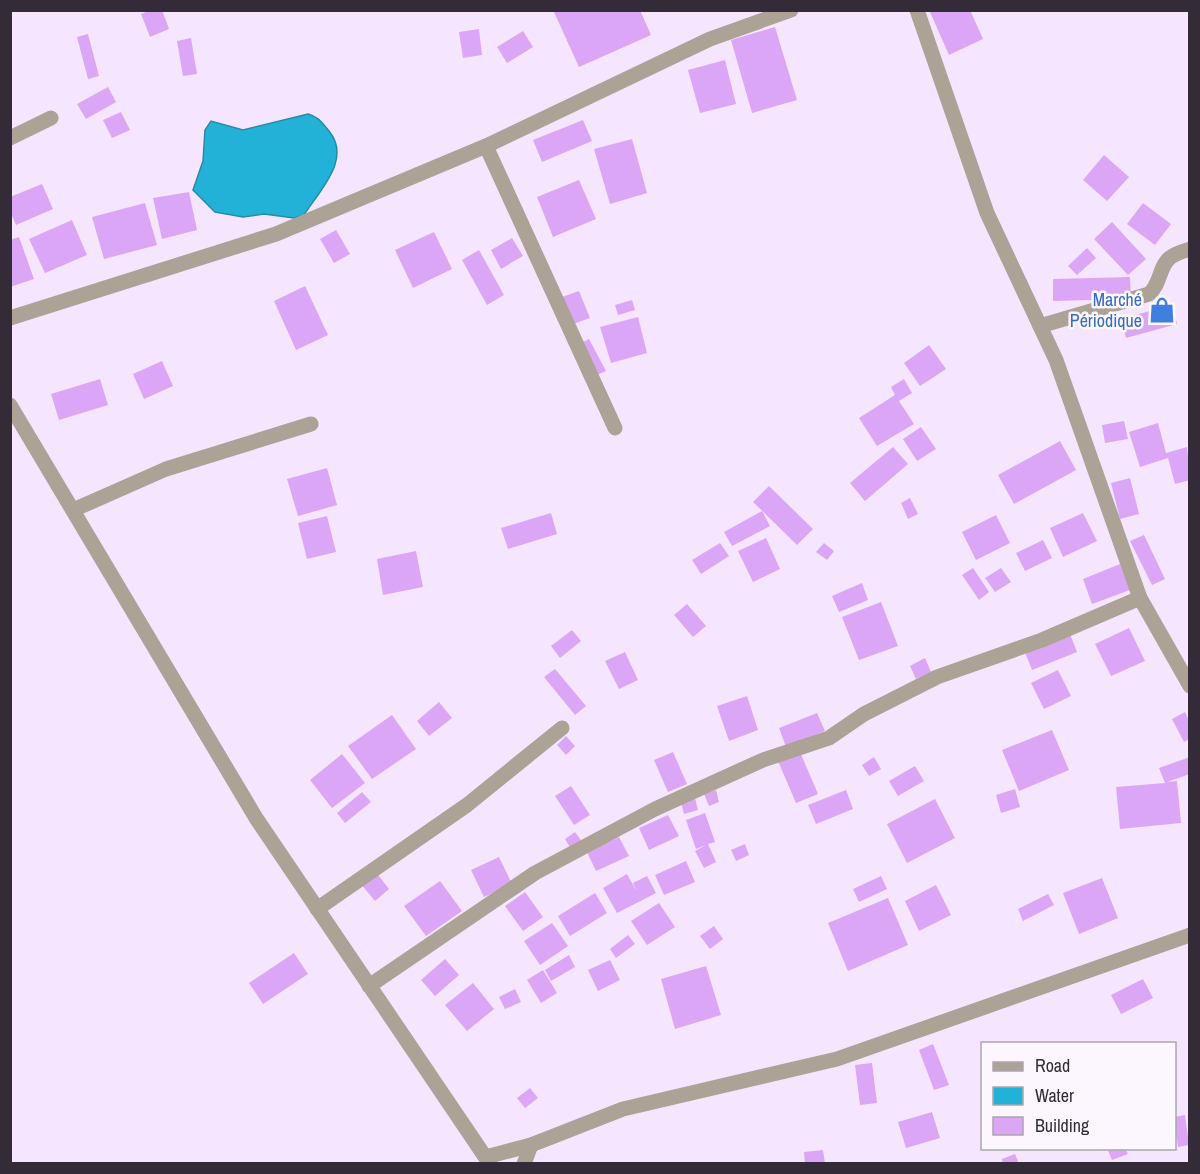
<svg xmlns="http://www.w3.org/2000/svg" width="1200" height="1174" viewBox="0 0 1200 1174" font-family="'Archivo Narrow',sans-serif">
  <rect width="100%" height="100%" fill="#f6e5ff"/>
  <path fill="#22b2d8" stroke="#278aa8" stroke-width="1.5" d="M 308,114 C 319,117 322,123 329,131 C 352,159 320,190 304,215 L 294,218 L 264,214 L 243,217 L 215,212 L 193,190 L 203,161 L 205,130 L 211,121 L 243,130 Z"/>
  <g fill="#dca6f6">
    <polygon points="151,10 162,10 169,29 150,37 141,14"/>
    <polygon points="557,10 640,10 651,35 579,67 554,12"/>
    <polygon points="934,10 970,10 983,39 949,55 930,12"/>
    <polygon points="775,27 797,100 752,113 731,40"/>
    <polygon points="479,29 482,55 463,58 459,32"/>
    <polygon points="523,31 533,47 507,63 497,47"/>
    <polygon points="88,34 99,76 88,79 77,37"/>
    <polygon points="191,38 197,74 183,76 177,41"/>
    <polygon points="725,60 736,104 700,113 688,70"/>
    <polygon points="108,87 116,102 86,119 77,104"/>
    <polygon points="121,112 130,130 112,138 103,120"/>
    <polygon points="583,120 592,141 542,162 533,140"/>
    <polygon points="632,139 647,193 610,204 594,149"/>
    <polygon points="1104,155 1129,177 1107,201 1083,180"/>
    <polygon points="579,180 596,219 553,237 537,197"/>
    <polygon points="42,184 53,209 16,225 10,211 10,197"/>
    <polygon points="189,192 197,230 162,239 153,198"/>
    <polygon points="145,203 157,245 104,259 92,217"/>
    <polygon points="1143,203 1171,224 1155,245 1127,224"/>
    <polygon points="72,220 87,255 45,273 29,239"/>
    <polygon points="1112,222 1146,259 1128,275 1094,239"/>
    <polygon points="336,230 350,254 334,263 320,239"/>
    <polygon points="434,232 452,269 413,288 395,250"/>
    <polygon points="19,237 34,279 10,287 10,240"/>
    <polygon points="512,238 523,256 501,269 491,250"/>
    <polygon points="1087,248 1096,258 1077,275 1068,266"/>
    <polygon points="479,250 504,295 487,305 462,260"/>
    <polygon points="1130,277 1131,299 1053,301 1053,279"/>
    <polygon points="305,286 328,335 296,350 274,301"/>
    <polygon points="579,291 590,318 573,324 562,297"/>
    <polygon points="632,300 635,310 618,315 615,305"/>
    <polygon points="1172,305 1177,324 1126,338 1121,319"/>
    <polygon points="638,317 647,353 611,363 600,327"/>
    <polygon points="589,339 606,371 595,376 578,345"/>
    <polygon points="929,345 946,369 920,386 904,363"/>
    <polygon points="162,361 173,386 144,399 133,374"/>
    <polygon points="100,379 108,405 59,420 51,394"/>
    <polygon points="904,379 912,393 899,401 914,424 877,446 859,418 895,395 891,387"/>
    <polygon points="1124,421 1128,439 1105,443 1102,425"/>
    <polygon points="1158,423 1166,453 1187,447 1190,480 1175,484 1168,458 1140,467 1129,432"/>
    <polygon points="921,427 936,449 917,461 903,439"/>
    <polygon points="1060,441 1076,470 1014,504 998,475"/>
    <polygon points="893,447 908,464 865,501 850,483"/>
    <polygon points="327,468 337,505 298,516 287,479"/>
    <polygon points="1130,478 1139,514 1120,519 1111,483"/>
    <polygon points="769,486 813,529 797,545 753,502"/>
    <polygon points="910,498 918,514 908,519 901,503"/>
    <polygon points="762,511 770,526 732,546 724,532"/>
    <polygon points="551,513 557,534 508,549 501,528"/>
    <polygon points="1083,513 1097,541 1063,557 1050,528"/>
    <polygon points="996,515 1010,543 976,560 962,532"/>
    <polygon points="327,516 336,552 307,559 298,523"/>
    <polygon points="1144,535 1165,579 1152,585 1130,541"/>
    <polygon points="766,538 780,569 753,582 738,551"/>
    <polygon points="1043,540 1052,558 1025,571 1016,553"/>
    <polygon points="720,543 729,556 701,574 692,560"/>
    <polygon points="824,543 834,551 827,560 816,552"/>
    <polygon points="416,551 423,587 383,595 377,559"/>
    <polygon points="1120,564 1130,590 1092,604 1083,579"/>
    <polygon points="973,568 989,592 979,600 962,575"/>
    <polygon points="1001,568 1011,582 995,592 985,578"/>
    <polygon points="862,583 868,600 839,612 832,596"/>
    <polygon points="881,602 898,646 859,660 842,617"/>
    <polygon points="687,604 706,626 693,637 674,615"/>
    <polygon points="1129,628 1145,661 1111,676 1095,644"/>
    <polygon points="572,630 581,641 560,658 551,646"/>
    <polygon points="1070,634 1077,652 1032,670 1025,652"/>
    <polygon points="625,652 638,680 619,689 605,661"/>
    <polygon points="925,658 931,672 916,679 910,666"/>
    <polygon points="555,669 586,706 575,715 544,677"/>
    <polygon points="1058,670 1071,696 1044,709 1031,683"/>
    <polygon points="747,696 758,730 729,741 717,706"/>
    <polygon points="439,702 452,718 429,736 417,721"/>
    <polygon points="1185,712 1190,723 1190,739 1184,742 1172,719"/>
    <polygon points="817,713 825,731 786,747 779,728"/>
    <polygon points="392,715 416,749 372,779 348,746"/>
    <polygon points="1052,730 1069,770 1019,791 1002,750"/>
    <polygon points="566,736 575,746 566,755 557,745"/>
    <polygon points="673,752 687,784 668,792 654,760"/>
    <polygon points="800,752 818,794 796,803 778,761"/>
    <polygon points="342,754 365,783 332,808 310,780"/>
    <polygon points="874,757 881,769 869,776 862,765"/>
    <polygon points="1190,757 1190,774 1167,782 1177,781 1181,823 1120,829 1116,787 1165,783 1159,768"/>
    <polygon points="915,766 924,781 898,796 889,781"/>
    <polygon points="571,786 590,815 574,825 555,796"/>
    <polygon points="1015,789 1020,807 1001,813 996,795"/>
    <polygon points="716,790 719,802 709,806 704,794"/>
    <polygon points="846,790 853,809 816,824 808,805"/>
    <polygon points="362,792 371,802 345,823 337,813"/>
    <polygon points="695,798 698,810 684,814 681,802"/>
    <polygon points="935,799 955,838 907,863 887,824"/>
    <polygon points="705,813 715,842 708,844 716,862 704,868 695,851 706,845 696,849 686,820"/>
    <polygon points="668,815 679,836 649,850 639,828"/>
    <polygon points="575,832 582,842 571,849 565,839"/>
    <polygon points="619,837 629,856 596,871 587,852"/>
    <polygon points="745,844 749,855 736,861 731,850"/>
    <polygon points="499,857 512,884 484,897 471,870"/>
    <polygon points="686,861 695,882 664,895 655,875"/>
    <polygon points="375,871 389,889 375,901 360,883"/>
    <polygon points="627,874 637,892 633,883 647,876 656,893 617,913 603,888"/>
    <polygon points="881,876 887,889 859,902 853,889"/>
    <polygon points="1102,878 1118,918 1079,934 1063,893"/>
    <polygon points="440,881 462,911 426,936 404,906"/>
    <polygon points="936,885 951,915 919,931 905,901"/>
    <polygon points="525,892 543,917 523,931 505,906"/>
    <polygon points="595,893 607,913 570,936 558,916"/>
    <polygon points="1048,894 1054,905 1023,921 1018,909"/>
    <polygon points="888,898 908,945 848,971 828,923"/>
    <polygon points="659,903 675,927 647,945 631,921"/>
    <polygon points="552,923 568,946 540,965 524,941"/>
    <polygon points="714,926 723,939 710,949 700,936"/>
    <polygon points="628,935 635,944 616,958 610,949"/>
    <polygon points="294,953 308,974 263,1004 249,983"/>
    <polygon points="569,955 575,967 551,981 545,970"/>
    <polygon points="445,959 459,975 435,996 421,980"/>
    <polygon points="610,960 620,980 598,991 588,970"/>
    <polygon points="706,966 721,1015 675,1029 661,979"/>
    <polygon points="543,970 557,993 541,1003 527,980"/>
    <polygon points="1143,979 1153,998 1121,1014 1111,995"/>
    <polygon points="473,983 494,1009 467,1031 445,1005"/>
    <polygon points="515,989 521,1002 505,1009 499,997"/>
    <polygon points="933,1044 949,1085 934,1090 919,1050"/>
    <polygon points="872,1063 877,1103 860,1105 855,1065"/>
    <polygon points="530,1088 538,1098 525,1108 517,1098"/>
    <polygon points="932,1112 940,1138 906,1148 898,1122"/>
    <polygon points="1185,1115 1189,1145 1178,1147 1174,1117"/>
    <polygon points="1107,1148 1125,1148 1128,1154 1112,1160"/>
    <polygon points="823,1150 825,1164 805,1164 804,1152"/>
    <polygon points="1015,1154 1019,1164 1003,1164 1002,1159"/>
  </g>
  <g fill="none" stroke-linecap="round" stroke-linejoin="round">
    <g stroke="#ada296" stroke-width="15">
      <polyline points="917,10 987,213 1056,360 1140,598 1190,686"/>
      <polyline points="10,138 51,118"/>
      <polyline points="486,146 615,428"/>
      <polyline points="10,318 276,234 486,146 710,39 791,10"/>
      <path d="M 1040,326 L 1149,294 C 1161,284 1159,265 1171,257 C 1176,253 1184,251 1190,249"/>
      <polyline points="10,405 256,818 490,1164"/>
      <polyline points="73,510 166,469 311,424"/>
      <polyline points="317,909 467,805 562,728"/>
      <polyline points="369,986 535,873 655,809 763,760 829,738 864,714 937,677 1042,640 1140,598"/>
      <polyline points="486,1157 531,1145 623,1109 837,1059 1190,935"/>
      <polyline points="524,1164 531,1145"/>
    </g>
  </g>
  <defs>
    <g id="shop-bare" transform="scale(2.07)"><path d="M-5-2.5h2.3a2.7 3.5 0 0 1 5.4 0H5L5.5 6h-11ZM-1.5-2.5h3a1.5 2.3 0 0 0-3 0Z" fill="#3f7fe0" stroke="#fcf7fe" stroke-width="2.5" paint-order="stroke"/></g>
  </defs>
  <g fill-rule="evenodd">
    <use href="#shop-bare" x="1162" y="310"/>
  </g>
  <g text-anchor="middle" stroke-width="5" stroke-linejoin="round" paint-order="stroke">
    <g font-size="18" fill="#366cbe" stroke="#fcf7fe" text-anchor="end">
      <text x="1142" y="306">Marché<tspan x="1142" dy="21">Périodique</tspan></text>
    </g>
  </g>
  <rect width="1200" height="1174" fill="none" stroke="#332b37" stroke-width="24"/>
  <rect x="981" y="1042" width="195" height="108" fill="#fcf7fe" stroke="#aca5ae" stroke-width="1.5"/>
  <rect x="993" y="1062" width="30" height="9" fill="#ada296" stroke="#aca5ae" stroke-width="1.5"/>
  <text x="1035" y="1072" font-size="18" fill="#332b37">Road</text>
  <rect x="993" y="1087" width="30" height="18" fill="#22b2d8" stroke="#aca5ae" stroke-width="1.5"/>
  <text x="1035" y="1102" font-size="18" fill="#332b37">Water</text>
  <rect x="993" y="1117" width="30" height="18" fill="#dca6f6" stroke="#aca5ae" stroke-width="1.5"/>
  <text x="1035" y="1132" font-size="18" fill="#332b37">Building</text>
</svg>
